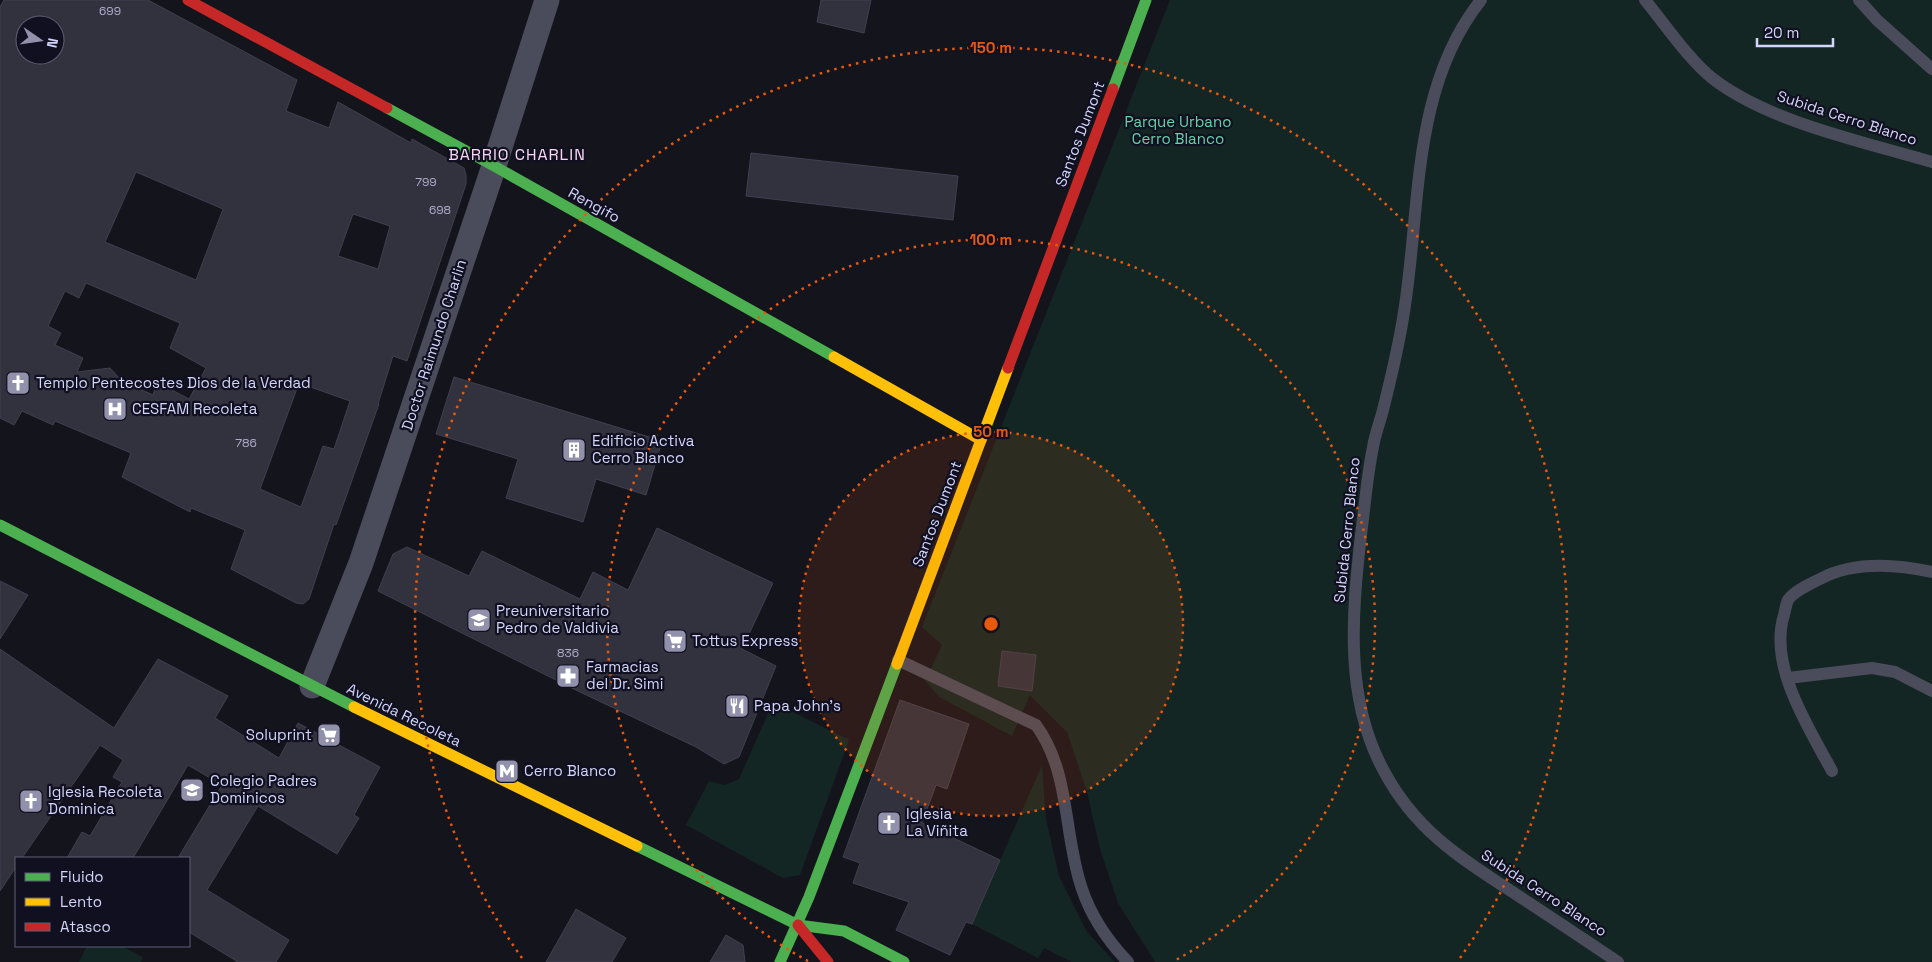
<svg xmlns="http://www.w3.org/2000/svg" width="1932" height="962" viewBox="0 0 1932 962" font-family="'Space Grotesk',sans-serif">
  <rect width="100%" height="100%" fill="#14141c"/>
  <g fill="#142624">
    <polygon points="1170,0 1932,0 1932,962 1155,962 1118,903 1100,849 1087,792 1067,732 1030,695 1012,736 939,697 925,681 942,645 922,627"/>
    <polygon points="773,702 849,740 800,875 783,878 686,825 709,781 725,785 739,779"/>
    <polygon points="1042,765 1046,819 1059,876 1087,932 1115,962 1072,962 1044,948 1038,958 972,924"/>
    <polygon points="87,946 122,946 143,957 141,962 79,962"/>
  </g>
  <g fill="#32323e" stroke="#403f4f" fill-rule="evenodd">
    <path d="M 4,0 L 148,0 L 297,80 L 286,111 L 329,128 L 338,102 L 411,143 L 412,139 L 464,168 L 466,175 L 466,184 L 407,361 L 393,356 L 378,404 L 379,404 L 336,525 L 334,524 L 309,599 L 303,604 L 296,603 L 231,569 L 245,530 L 191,508 L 190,512 L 122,477 L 131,453 L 55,421 L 53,425 L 22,411 L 14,425 L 0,418 L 0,7 ZM 25,25 L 55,25 L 55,55 L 25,55 ZM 136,172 L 223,209 L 196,280 L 105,242 ZM 353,214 L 390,226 L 378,269 L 338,256 ZM 86,283 L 180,323 L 170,348 L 206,368 L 189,399 L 157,382 L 153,395 L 122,381 L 110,368 L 77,372 L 83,358 L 55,345 L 61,333 L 48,326 L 65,291 L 79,298 ZM 299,383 L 350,401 L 334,449 L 323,446 L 301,507 L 260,489 Z"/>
    <polygon points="821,0 871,0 864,33 817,22"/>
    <polygon points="751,153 958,176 953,220 746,196"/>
    <polygon points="454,377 662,441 646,495 596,479 583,522 506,498 518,459 436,434"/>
    <polygon points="657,528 773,583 742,649 776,666 739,757 724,764 696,747 580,692 378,591 393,554 407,547 469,576 482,551 580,599 593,572 628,590"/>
    <polygon points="0,581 28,595 0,639"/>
    <polygon points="0,649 114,728 158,659 228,696 215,718 279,758 298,723 380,767 354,815 359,818 337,854 258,806 207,890 289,940 276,962 238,962 189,932 189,858 178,858 222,785 188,765 133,858 67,858 82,832 90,836 122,782 113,777 123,760 100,745 22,858 16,858 16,867 0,891"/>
    <polygon points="1002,651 1036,655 1032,691 998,686"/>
    <polygon points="900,700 969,724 947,789 936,785 922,823 1000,860 972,924 966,922 950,955 896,930 909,902 853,883 860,863 843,857"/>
    <polygon points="576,909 626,938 612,962 546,962"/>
    <polygon points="726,935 743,945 745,962 710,962"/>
  </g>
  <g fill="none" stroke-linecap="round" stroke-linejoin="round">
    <g stroke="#4a4b5b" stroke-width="12">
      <path d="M 1481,0 C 1411,88 1421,207 1404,312 C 1399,345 1391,378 1383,410 C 1380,422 1375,434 1373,447 C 1367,476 1365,505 1361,535 C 1352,614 1344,700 1385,773 C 1417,832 1462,859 1517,895 C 1551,917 1585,940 1618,962"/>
      <path d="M 1645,0 C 1664,23 1689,60 1712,78 C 1768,122 1864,142 1932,162"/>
      <polyline points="1859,0 1877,20 1932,69"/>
      <path d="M 898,660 L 1036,725 C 1071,773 1063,834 1082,889 C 1091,916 1108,941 1128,962"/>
      <polyline points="1788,678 1872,668 1895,672 1932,691"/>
      <path d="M 1832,771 C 1809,728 1768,666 1784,615 C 1785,611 1786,604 1788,600 C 1794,591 1810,584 1820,579 C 1854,561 1895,564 1932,572"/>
    </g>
    <polyline stroke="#4a4b5b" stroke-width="25" points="312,686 361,563 494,166 547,0"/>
    <g stroke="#4caf50" stroke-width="11">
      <polyline points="1113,89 1146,0"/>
      <polyline points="387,108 494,166 834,357"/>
      <polyline points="0,525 354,707"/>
      <polyline points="637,846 798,925 844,931 904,962"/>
      <polyline points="780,962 809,897 897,664"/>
    </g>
    <g stroke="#ffc107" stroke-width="11">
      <polyline points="834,357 981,440"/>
      <polyline points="897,664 1008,368"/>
      <polyline points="354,707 637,846"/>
    </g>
    <g stroke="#c62828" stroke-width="11">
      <polyline points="188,0 387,108"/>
      <polyline points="1008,368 1113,89"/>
      <polyline points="798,925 828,962"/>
    </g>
  </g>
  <circle cx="991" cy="624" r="192" fill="#e8590c" fill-opacity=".12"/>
  <g fill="none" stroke="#e8590c" stroke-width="2.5" stroke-dasharray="2.5 5">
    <circle cx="991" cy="624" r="192"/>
    <path d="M808 961A384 384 0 1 1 1174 961"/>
    <path d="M522 958A576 576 0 1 1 1460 958"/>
  </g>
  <defs>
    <g id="church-square" transform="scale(1.25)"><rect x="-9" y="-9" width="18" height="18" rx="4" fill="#9191ac" stroke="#101020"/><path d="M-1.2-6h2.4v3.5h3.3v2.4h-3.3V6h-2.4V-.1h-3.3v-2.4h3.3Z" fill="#fff"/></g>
    <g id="hospital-square" transform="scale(1.25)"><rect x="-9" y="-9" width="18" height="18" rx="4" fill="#9191ac" stroke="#101020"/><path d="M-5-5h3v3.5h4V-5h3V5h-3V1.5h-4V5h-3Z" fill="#fff"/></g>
    <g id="building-square" transform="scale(1.25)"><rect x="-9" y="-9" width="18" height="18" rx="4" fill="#9191ac" stroke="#101020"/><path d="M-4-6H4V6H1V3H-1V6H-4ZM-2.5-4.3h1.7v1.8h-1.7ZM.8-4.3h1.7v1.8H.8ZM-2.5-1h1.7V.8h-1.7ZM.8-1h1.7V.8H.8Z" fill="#fff"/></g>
    <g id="school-square" transform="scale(1.25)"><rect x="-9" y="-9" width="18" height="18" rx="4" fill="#9191ac" stroke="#101020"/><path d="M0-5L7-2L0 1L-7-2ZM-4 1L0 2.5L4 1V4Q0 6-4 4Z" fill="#fff"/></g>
    <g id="supermarket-square" transform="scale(1.25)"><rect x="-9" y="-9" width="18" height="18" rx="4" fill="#9191ac" stroke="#101020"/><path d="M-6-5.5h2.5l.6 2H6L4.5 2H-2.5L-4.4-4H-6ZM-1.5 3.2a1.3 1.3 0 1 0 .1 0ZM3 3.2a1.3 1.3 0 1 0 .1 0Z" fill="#fff"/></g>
    <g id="pharmacy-square" transform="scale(1.25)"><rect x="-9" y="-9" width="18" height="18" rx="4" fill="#9191ac" stroke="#101020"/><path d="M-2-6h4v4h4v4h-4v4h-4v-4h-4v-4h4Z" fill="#fff"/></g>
    <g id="restaurant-square" transform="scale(1.25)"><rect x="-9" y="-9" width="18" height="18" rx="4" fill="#9191ac" stroke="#101020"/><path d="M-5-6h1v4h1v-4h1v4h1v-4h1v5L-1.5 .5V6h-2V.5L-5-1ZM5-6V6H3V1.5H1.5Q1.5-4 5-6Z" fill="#fff"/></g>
    <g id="metro-square" transform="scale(1.25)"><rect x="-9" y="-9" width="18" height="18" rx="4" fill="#9191ac" stroke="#101020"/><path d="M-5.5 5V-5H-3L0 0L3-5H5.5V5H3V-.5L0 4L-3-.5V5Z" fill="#fff"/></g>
  </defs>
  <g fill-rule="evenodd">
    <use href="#church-square" x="18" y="383"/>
    <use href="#hospital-square" x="115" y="409"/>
    <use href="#building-square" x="574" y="450"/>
    <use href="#school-square" x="479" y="620"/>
    <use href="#supermarket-square" x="675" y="641"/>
    <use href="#pharmacy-square" x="568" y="676"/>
    <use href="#restaurant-square" x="737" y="706"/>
    <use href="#supermarket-square" x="329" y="735"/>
    <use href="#metro-square" x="507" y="771"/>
    <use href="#school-square" x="192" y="790"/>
    <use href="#church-square" x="31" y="801"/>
    <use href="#church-square" x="889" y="823"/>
  </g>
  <g text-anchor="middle" stroke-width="4.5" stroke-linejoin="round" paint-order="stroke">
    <g font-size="12" fill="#acaccb">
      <text x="110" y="15">699</text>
      <text x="426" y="186">799</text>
      <text x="440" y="214">698</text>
      <text x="246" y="447">786</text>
      <text x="568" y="657">836</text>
    </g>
    <g font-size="15" fill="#d4d5fa" stroke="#101020">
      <text transform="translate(1847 118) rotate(18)" y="5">Subida Cerro Blanco</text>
      <text transform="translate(1080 134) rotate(-69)" y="5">Santos Dumont</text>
      <text transform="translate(594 205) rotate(29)" y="5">Rengifo</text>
      <text transform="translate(434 345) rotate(-72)" y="5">Doctor Raimundo Charlin</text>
      <text transform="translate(937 514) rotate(-69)" y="5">Santos Dumont</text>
      <text transform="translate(1347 530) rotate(-84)" y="5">Subida Cerro Blanco</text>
      <text transform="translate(404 715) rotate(26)" y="5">Avenida Recoleta</text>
      <text transform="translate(1544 893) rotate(33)" y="5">Subida Cerro Blanco</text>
    </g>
    <g font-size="15" fill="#69d1a8" stroke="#101020">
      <text x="1178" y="127">Parque Urbano<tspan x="1178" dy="17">Cerro Blanco</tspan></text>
    </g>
    <g font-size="15" fill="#d4d5fa" stroke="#101020" text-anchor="start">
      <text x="36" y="388">Templo Pentecostes Dios de la Verdad</text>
      <text x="132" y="414">CESFAM Recoleta</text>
      <text x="592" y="446">Edificio Activa<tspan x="592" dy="17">Cerro Blanco</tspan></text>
      <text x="496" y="616">Preuniversitario<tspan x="496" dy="17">Pedro de Valdivia</tspan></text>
      <text x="692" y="646">Tottus Express</text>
      <text x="586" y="672">Farmacias<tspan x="586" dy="17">del Dr. Simi</tspan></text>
      <text x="754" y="711">Papa John's</text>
      <text x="312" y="740" text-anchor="end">Soluprint</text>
      <text x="524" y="776">Cerro Blanco</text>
      <text x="210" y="786">Colegio Padres<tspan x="210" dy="17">Dominicos</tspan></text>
      <text x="48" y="797">Iglesia Recoleta<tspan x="48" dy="17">Dominica</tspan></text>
      <text x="906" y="819">Iglesia<tspan x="906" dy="17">La Viñita</tspan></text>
    </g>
    <g font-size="16" letter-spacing="1" fill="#fad6f2" stroke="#101020">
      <text x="517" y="160">BARRIO CHARLIN</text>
    </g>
  </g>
  <circle cx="991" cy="624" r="8" fill="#e8590c" stroke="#101020" stroke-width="2.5"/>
  <g font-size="15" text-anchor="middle" font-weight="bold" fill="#e8590c" stroke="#101020" stroke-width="4.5" stroke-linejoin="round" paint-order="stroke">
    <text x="991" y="53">150 m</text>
    <text x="991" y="245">100 m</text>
    <text x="991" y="437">50 m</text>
  </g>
  <rect x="15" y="857" width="175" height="90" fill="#101020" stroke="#5e5f77"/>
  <rect x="25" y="873" width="25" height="8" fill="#4caf50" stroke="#5e5f77"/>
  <text x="60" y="882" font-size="15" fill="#d4d5fa">Fluido</text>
  <rect x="25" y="898" width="25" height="8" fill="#ffc107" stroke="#5e5f77"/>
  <text x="60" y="907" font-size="15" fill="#d4d5fa">Lento</text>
  <rect x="25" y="923" width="25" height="8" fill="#c62828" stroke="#5e5f77"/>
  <text x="60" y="932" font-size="15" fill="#d4d5fa">Atasco</text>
  <g transform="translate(40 40) rotate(103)"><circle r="24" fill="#101020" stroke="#5e5f77"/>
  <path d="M0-4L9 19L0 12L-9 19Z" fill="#9191ac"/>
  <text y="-8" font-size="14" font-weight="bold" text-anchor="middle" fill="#d4d5fa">N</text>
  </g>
  <path d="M1757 38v8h76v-8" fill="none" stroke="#d4d5fa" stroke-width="2.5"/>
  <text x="1764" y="38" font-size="15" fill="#d4d5fa" stroke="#101020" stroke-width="4" paint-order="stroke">20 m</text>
</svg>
